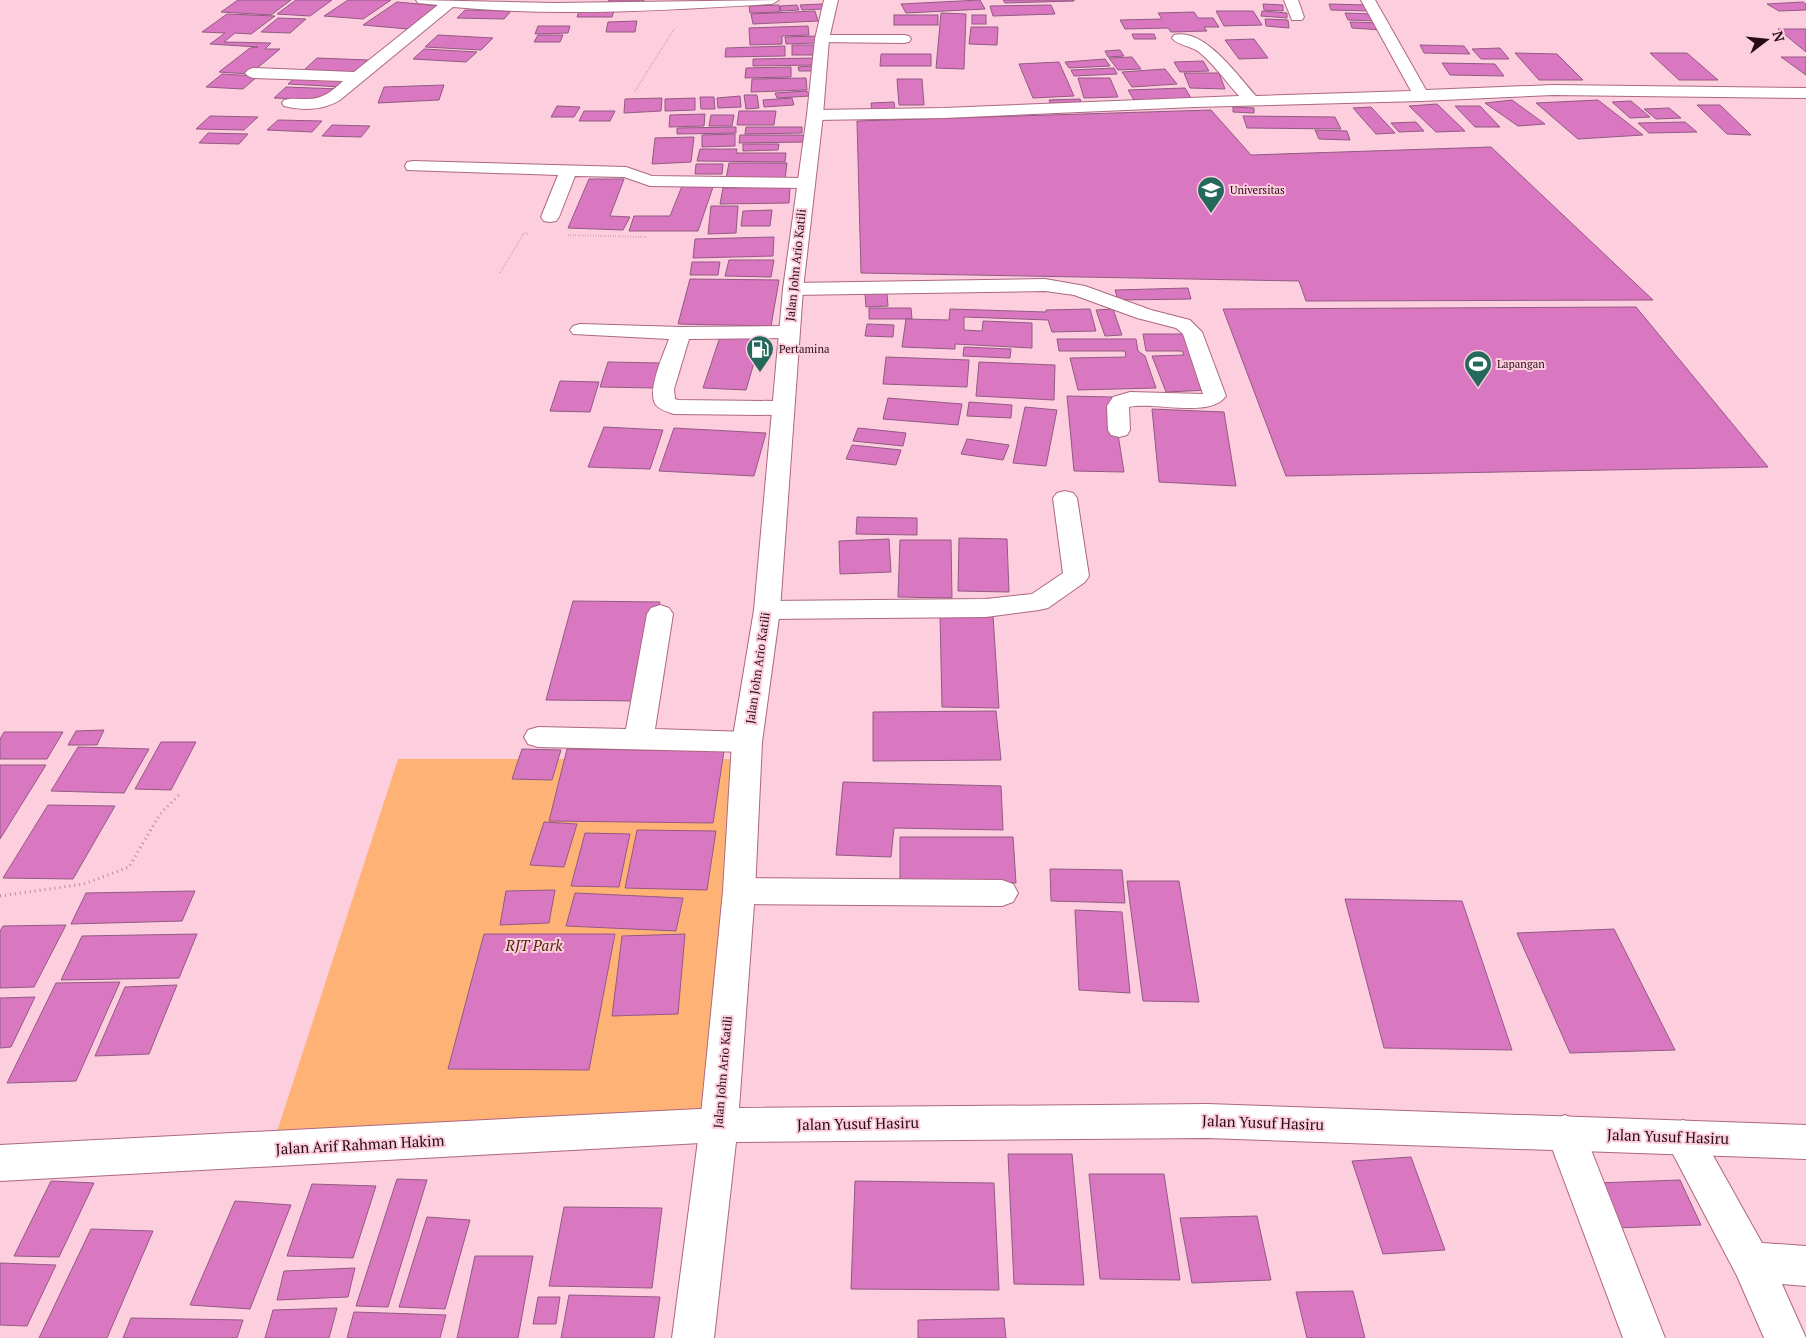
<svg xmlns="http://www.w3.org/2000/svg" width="1806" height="1338" viewBox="0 0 1806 1338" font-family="'PT Serif',serif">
  <rect width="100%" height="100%" fill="#fdcedd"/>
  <polygon fill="#ffb276" points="398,759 746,759 704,1126 273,1144"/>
  <g fill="#d978c0" stroke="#925a83">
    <polygon points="238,0 291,0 271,15 221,12"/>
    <polygon points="296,0 332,0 310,16 277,14"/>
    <polygon points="348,0 391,0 363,19 324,16"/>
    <polygon points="609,0 644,0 643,3 607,3"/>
    <polygon points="980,0 985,9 906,13 901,4"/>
    <polygon points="1003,0 1074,0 1074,1 1005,3"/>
    <polygon points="397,2 440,6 408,29 363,25"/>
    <polygon points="1803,2 1806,4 1806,10 1779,11 1767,4"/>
    <polygon points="822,4 823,9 802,10 800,5"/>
    <polygon points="1263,4 1283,5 1283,11 1264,10"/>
    <polygon points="1329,4 1367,5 1370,11 1331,10"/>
    <polygon points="779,5 780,12 750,13 749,6"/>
    <polygon points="797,5 799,10 781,11 780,6"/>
    <polygon points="1051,5 1055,14 993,16 990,6"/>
    <polygon points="465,10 511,11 504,19 457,18"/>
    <polygon points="579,11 614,11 612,17 577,17"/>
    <polygon points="815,11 818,21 753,24 751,14"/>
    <polygon points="1216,11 1253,11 1262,25 1224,26"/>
    <polygon points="1262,11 1287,13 1287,18 1261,16"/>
    <polygon points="1194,12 1198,18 1213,18 1219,27 1204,27 1207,31 1171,32 1168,28 1125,29 1120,20 1162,19 1158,13"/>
    <polygon points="941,13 966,14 964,69 936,68"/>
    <polygon points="1345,13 1371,14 1375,21 1348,20"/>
    <polygon points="227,14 275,16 251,34 235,33 224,42 271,43 265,49 280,49 250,74 219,72 250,48 258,47 210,44 225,33 202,32"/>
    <rect x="894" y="15" width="44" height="10"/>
    <rect x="972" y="15" width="14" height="9"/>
    <polygon points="278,18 306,19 290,33 261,32"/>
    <polygon points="1265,19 1288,20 1289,28 1266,26"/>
    <polygon points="637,21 635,32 606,32 608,22"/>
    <polygon points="1350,22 1380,23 1382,30 1352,28"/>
    <polygon points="538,26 570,26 568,33 535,34"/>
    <polygon points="808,26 809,35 782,36 782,44 750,45 749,28"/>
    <polygon points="971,27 998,27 997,45 969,44"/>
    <polygon points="1778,29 1806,29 1806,52"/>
    <polygon points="1132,34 1154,34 1156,39 1134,39"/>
    <polygon points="438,35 493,38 481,50 425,47"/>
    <polygon points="538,35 563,35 560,42 534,42"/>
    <polygon points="816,36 816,43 786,44 785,37"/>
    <polygon points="1254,39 1268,58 1239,59 1225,40"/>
    <rect x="792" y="45" width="22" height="10"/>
    <polygon points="1420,45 1464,46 1470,54 1424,53"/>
    <polygon points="785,46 785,56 725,57 726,48"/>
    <polygon points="1500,48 1509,59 1481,59 1472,49"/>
    <polygon points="424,49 477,52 466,62 413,59"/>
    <polygon points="1120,50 1124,56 1108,57 1105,51"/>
    <polygon points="1515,53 1557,54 1583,80 1539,80"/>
    <polygon points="1650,53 1687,53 1718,80 1679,80"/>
    <polygon points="881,54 931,54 931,66 880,66"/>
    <polygon points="1132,57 1141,69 1118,70 1109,58"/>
    <polygon points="1781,57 1806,57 1806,75"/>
    <polygon points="317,58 368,60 355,73 303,71"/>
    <polygon points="816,58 816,65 753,66 753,59"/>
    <polygon points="1105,59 1110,66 1069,68 1065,62"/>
    <polygon points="1203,61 1209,71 1180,72 1174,62"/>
    <polygon points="1059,62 1074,96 1033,98 1019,64"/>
    <polygon points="1442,63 1495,64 1504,76 1450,75"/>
    <polygon points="814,66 815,71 799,71 798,67"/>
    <polygon points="791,67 791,77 745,78 746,68"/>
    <polygon points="1114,68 1117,74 1074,76 1071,70"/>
    <polygon points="1165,69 1177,84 1132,87 1122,72"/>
    <polygon points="1184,73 1219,73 1225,89 1190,88"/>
    <polygon points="222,74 258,76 243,89 206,87"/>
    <polygon points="297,76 351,78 342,87 288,84"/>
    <polygon points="806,78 807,90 751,92 752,79"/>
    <polygon points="1078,78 1110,78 1118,97 1084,98"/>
    <polygon points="897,79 922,79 924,105 899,105"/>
    <polygon points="444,85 439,100 378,103 384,87"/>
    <polygon points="286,87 340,89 329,100 274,98"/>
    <polygon points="1185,88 1191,98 1134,100 1128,90"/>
    <polygon points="807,91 810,96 777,98 775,93"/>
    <polygon points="744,95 757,95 759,108 746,109"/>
    <polygon points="740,96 741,107 718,108 717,98"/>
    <polygon points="700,97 714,97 715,109 701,109"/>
    <polygon points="662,98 661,111 624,113 625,99"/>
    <polygon points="695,98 695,110 665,111 665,99"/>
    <polygon points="792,98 794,105 764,107 763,100"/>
    <polygon points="1080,99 1083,107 1052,108 1049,100"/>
    <polygon points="1512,100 1545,124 1518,126 1485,103"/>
    <polygon points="1598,100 1643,135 1578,139 1536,103"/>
    <polygon points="1631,101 1650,117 1630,118 1612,102"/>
    <polygon points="894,102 895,112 872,113 871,103"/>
    <polygon points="1437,104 1465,131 1436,132 1409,106"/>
    <polygon points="1697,105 1720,105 1751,135 1727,134"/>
    <polygon points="557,106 580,107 574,117 551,117"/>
    <polygon points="1455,106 1480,106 1500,127 1475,127"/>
    <polygon points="1233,107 1254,108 1254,113 1233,112"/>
    <polygon points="1371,107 1395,133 1376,134 1353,108"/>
    <polygon points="1669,108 1681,118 1656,119 1644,109"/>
    <polygon points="1211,110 1251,155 1491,147 1653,300 1306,301 1299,281 861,273 857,121"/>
    <polygon points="584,111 615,111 610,121 579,121"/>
    <polygon points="739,111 776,111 774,125 737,125"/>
    <polygon points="705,114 704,126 669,127 670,115"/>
    <polygon points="711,115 734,115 732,126 709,126"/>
    <polygon points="210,116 258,117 244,130 196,129"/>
    <polygon points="1243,116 1335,117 1341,129 1247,128"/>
    <polygon points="278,120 322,121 312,132 267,130"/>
    <polygon points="1416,122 1424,131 1399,132 1391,123"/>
    <polygon points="1685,122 1697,132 1649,133 1638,123"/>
    <polygon points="332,125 370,126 361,137 322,136"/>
    <polygon points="736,127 736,133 677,134 677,128"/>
    <polygon points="746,127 802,127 802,133 745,134"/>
    <polygon points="1315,130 1347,131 1350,140 1319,139"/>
    <polygon points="208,133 248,134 239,144 199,143"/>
    <polygon points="735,134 735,146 702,147 702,135"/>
    <polygon points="740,135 805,135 805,142 739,143"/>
    <polygon points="694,137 691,162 652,164 655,138"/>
    <polygon points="743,144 779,144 778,150 743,151"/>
    <polygon points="700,149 737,149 736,153 786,153 785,162 697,161"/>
    <polygon points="729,163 787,163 785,179 726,179"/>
    <polygon points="696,164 723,164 722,174 695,174"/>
    <polygon points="589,179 624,179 610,216 630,217 623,230 568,228"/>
    <polygon points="682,186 713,187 698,231 629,231 634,216 670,216"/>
    <polygon points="790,187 789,203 720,204 723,188"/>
    <polygon points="711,206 738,206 736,233 708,234"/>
    <polygon points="772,210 770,226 741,226 743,211"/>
    <polygon points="774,237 773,256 693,258 695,239"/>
    <polygon points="729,260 774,260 771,277 725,276"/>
    <polygon points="692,262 720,262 718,275 690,275"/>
    <polygon points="690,279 779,280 771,326 678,324"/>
    <polygon points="1188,288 1191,299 1118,300 1115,290"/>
    <polygon points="887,293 888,306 866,307 865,294"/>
    <polygon points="1636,307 1768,467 1286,476 1223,309"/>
    <polygon points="869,308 911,308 912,319 869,319"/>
    <polygon points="950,309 1046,312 1046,310 1090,309 1096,331 1052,332 1048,320 964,317 964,330 982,331 983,321 1032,323 1032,348 955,344 955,349 902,347 906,319 949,320"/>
    <polygon points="1113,309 1122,335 1105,336 1096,310"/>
    <polygon points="867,324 894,325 893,337 865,336"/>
    <polygon points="1143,334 1192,334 1211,390 1166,392 1152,356 1184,355 1182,351 1146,351"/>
    <polygon points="720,337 761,339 746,390 703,388"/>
    <polygon points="1057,339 1136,339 1138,351 1145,356 1156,388 1078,390 1070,358 1126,357 1125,351 1059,351"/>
    <polygon points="964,347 1011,349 1010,358 963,356"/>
    <polygon points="886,357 969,360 967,387 883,384"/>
    <polygon points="608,362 661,363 654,388 600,387"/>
    <polygon points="979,362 1055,365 1054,400 976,396"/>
    <polygon points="560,381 599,382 590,412 550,411"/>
    <polygon points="1067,396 1112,397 1124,472 1074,471"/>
    <polygon points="888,398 962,404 958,425 883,419"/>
    <polygon points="969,402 1012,405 1011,418 967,416"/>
    <polygon points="1025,407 1057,410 1046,466 1013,463"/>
    <polygon points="1152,409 1224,412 1236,486 1159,482"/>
    <polygon points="604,427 663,430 650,469 588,467"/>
    <polygon points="674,428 766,433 754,476 659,471"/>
    <polygon points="858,428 906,433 903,446 853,441"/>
    <polygon points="967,439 1009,445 1003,460 961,454"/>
    <polygon points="852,445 901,450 896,465 846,459"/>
    <polygon points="857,517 917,518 917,535 856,534"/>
    <polygon points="959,538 1007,539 1009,592 958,591"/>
    <polygon points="889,539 891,572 840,574 839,541"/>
    <polygon points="900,540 951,540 952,598 898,597"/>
    <polygon points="573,601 660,602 639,701 546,700"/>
    <polygon points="940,616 993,616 999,708 942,707"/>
    <polygon points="996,711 1001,760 873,761 873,712"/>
    <polygon points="104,730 97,745 68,745 76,731"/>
    <polygon points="4,732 63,732 47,759 0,759 0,739"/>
    <polygon points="161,742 196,742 171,790 135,789"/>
    <polygon points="78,747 149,749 124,793 51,791"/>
    <polygon points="522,749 561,750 552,780 512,779"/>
    <polygon points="567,749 724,751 713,823 549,821"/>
    <polygon points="0,765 46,765 0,839"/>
    <polygon points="843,782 1001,786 1003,830 894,828 891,857 836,855"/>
    <polygon points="48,805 115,806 73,879 3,878"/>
    <polygon points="544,822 577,824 564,867 530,865"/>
    <polygon points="637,830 716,831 707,890 625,888"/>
    <polygon points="585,833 630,834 619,887 571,886"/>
    <polygon points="900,837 1013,837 1016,883 900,883"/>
    <polygon points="1050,869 1122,870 1125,903 1051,901"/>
    <polygon points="1127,881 1179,881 1199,1002 1143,1001"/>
    <polygon points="555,890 549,923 500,925 506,891"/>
    <polygon points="195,891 182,921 71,924 86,893"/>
    <polygon points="575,893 683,898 676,931 566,926"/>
    <polygon points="1345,899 1462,901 1512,1050 1384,1048"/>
    <polygon points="1075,910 1122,912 1130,993 1079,990"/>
    <polygon points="66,925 34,987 0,988 0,931 3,926"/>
    <polygon points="1614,929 1675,1050 1570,1053 1517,933"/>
    <polygon points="197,934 179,978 61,980 82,936"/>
    <polygon points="484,934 615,934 589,1070 448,1069"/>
    <polygon points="685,934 678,1014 612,1016 622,936"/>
    <polygon points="120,982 76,1081 7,1083 56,983"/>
    <polygon points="177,985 149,1054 95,1056 125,987"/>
    <polygon points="35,997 11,1047 0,1048 0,998"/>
    <polygon points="1008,1154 1072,1154 1084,1285 1014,1284"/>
    <polygon points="1411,1157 1445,1250 1383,1254 1352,1161"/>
    <polygon points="1089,1174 1164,1174 1180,1280 1100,1279"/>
    <polygon points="397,1179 427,1180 388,1307 356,1306"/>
    <polygon points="1680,1180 1701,1225 1615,1228 1596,1183"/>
    <polygon points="51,1181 94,1183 59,1257 14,1256"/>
    <polygon points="855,1181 994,1183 999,1290 851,1289"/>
    <polygon points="312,1184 376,1186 353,1258 287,1256"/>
    <polygon points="235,1201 291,1205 250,1309 190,1305"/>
    <polygon points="564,1207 662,1208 652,1288 549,1286"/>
    <polygon points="1257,1216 1271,1280 1192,1283 1180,1218"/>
    <polygon points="427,1217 470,1220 445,1309 399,1307"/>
    <polygon points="91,1229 153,1231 107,1338 39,1338"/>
    <polygon points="475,1256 533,1256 518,1338 457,1338"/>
    <polygon points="0,1263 56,1265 27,1326 0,1325"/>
    <polygon points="355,1268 348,1297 277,1300 284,1271"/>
    <polygon points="1353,1291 1365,1338 1307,1338 1296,1292"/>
    <polygon points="569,1295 660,1297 654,1338 561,1338"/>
    <polygon points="538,1297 560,1297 556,1324 533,1324"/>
    <polygon points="337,1308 329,1338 265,1338 273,1310"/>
    <polygon points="354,1312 446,1315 440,1338 347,1338"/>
    <polygon points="131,1318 243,1320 237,1338 123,1338"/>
    <polygon points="1004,1318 1006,1338 918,1338 918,1320"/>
  </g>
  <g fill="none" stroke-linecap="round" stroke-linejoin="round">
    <g stroke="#ac6880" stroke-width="2">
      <g id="minor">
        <path d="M 416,0 L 554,3 L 779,0 L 772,4 C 666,10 559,17 453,7 L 340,100 C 324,110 303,111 284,106 L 282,103 L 284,100 C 291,98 298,99 305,99 C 322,100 331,92 343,81 L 253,78 L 248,76 L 245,73 L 248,70 L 253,68 L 354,72 L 438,5 L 418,3 Z"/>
        <polygon points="1284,0 1298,0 1304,17 1302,20 1292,20"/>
        <path d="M 1361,0 L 1375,0 L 1426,90 L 1553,85 L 1806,88 L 1806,98 L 1553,95 L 1421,101 L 1195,107 L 944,118 L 815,120 L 809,118 L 807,115 L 809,112 L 815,110 L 944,108 L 1239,96 C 1226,82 1214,64 1199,52 C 1192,46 1178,46 1172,38 L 1174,35 C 1204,27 1238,76 1256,96 L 1411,91 Z"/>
        <polygon points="822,35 904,35 909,36 911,39 909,42 904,43 817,42 815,39 817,36"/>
        <polygon points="413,161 626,167 652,176 806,178 812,179 815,183 812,187 806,188 650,186 624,177 575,176 559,217 556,221 550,222 544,221 541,217 558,175 407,170 405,166 407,162"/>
        <path d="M 1045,279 L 1085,286 L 1151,310 L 1190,320 L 1202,332 L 1226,396 C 1210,419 1154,401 1129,407 L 1130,430 L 1127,435 L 1119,437 L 1111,435 L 1108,430 L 1107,406 L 1113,397 L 1130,392 L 1203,394 L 1183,334 L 1176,328 L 1137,318 L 1074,295 L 1045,291 L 793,295 L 786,293 L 783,289 L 786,285 L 793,283 Z"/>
        <path d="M 580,324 L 681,327 L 789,326 L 796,328 L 799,332 L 796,336 L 789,338 L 689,339 L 674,389 L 675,399 L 678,400 L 775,401 L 783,399 L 791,401 L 794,406 L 791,411 L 776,415 L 674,414 C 668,412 660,410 656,405 C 646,392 664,353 669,339 L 573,334 L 570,330 L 573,326 Z"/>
        <polygon points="1065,491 1073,493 1077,498 1089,576 1085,582 1048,608 1039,610 986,617 767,619 758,616 754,610 758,604 767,601 986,599 1032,594 1063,573 1053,498 1057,493"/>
        <polygon points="660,605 669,608 673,614 655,729 747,732 757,735 762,742 757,749 747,752 538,747 528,744 524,737 528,730 538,727 626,729 647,614 651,608"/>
        <polygon points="739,878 1002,880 1013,884 1018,893 1013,902 1002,906 739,904 728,900 723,891 728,882"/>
        <polygon points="719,1108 732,1113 738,1125 732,1137 719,1142 0,1181 0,1145"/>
        <polygon points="1565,1115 1578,1120 1584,1132 1665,1338 1623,1338 1546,1132 1552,1120"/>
        <polygon points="1683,1120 1696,1125 1762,1243 1806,1246 1806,1286 1782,1284 1806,1338 1764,1338 1737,1276 1664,1137 1670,1125"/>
      </g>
    </g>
    <g stroke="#ac6880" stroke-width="2">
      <polygon id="major" points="824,0 838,0 829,39 823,115 803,289 780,610 762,742 755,891 739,1108 1207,1104 1806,1125 1806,1159 1207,1138 736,1142 714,1338 672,1338 700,1125 723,891 732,742 754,610 783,289 807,115 815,39"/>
    </g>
    <g stroke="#b48c99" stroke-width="2" stroke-dasharray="0.5 2" stroke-linecap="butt">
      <polyline points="635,91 674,29"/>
      <polyline points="568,235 647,237"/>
      <polyline points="500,273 524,233 529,234"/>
    </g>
    <polyline stroke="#b48c99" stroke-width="3" stroke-dasharray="1 4" stroke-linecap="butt" points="0,896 84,884 129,867 160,814 181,793"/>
    <use href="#minor" fill="#fff" fill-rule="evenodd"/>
    <use href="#major" fill="#fff" fill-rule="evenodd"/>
  </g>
  <defs>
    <g id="university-pin" transform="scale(1.4375)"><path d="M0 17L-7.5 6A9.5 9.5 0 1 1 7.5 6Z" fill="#24695b" stroke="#fdcedd"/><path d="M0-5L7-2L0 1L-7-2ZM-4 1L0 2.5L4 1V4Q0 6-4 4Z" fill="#fff"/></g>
    <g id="fuel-pin" transform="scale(1.4375)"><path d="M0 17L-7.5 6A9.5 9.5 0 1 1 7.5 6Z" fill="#24695b" stroke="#fdcedd"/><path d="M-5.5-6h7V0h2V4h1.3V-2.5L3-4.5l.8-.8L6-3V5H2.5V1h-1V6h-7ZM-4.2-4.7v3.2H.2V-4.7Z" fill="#fff"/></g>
    <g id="stadium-pin" transform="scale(1.4375)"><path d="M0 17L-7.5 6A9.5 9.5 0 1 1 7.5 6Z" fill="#24695b" stroke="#fdcedd"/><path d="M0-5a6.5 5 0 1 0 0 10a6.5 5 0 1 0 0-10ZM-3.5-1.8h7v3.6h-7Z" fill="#fff"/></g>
  </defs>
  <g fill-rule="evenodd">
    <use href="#university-pin" x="1211" y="190"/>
    <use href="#fuel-pin" x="760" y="349"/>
    <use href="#stadium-pin" x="1478" y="364"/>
  </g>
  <g text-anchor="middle" stroke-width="4" stroke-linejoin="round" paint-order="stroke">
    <g font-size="11" fill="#260c16" stroke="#fdcedd" text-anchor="start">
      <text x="1230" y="194">Universitas</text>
      <text x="779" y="353">Pertamina</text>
      <text x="1497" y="368">Lapangan</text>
    </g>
    <g font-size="12" fill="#260c16" stroke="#fdcedd">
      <text transform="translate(796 265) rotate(-84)" y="4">Jalan John Ario Katili</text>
      <text transform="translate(758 668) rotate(-82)" y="4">Jalan John Ario Katili</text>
      <text transform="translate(723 1072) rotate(-85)" y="4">Jalan John Ario Katili</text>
    </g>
    <g font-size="15" font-style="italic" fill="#4e2806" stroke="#fdcedd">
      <text x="534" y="951">RJT Park</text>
    </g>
    <g font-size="15" fill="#260c16" stroke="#fdcedd">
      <text transform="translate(1263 1123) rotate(2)" y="5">Jalan Yusuf Hasiru</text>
      <text transform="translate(858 1124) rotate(-1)" y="5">Jalan Yusuf Hasiru</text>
      <text transform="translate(1668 1137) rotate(2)" y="5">Jalan Yusuf Hasiru</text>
      <text transform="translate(360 1145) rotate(-3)" y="5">Jalan Arif Rahman Hakim</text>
    </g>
  </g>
  <g transform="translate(1766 40) rotate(74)" stroke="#fdcedd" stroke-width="4" paint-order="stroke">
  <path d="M0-4L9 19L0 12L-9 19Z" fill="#260c16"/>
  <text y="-8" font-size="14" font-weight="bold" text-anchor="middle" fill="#260c16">N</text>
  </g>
</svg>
